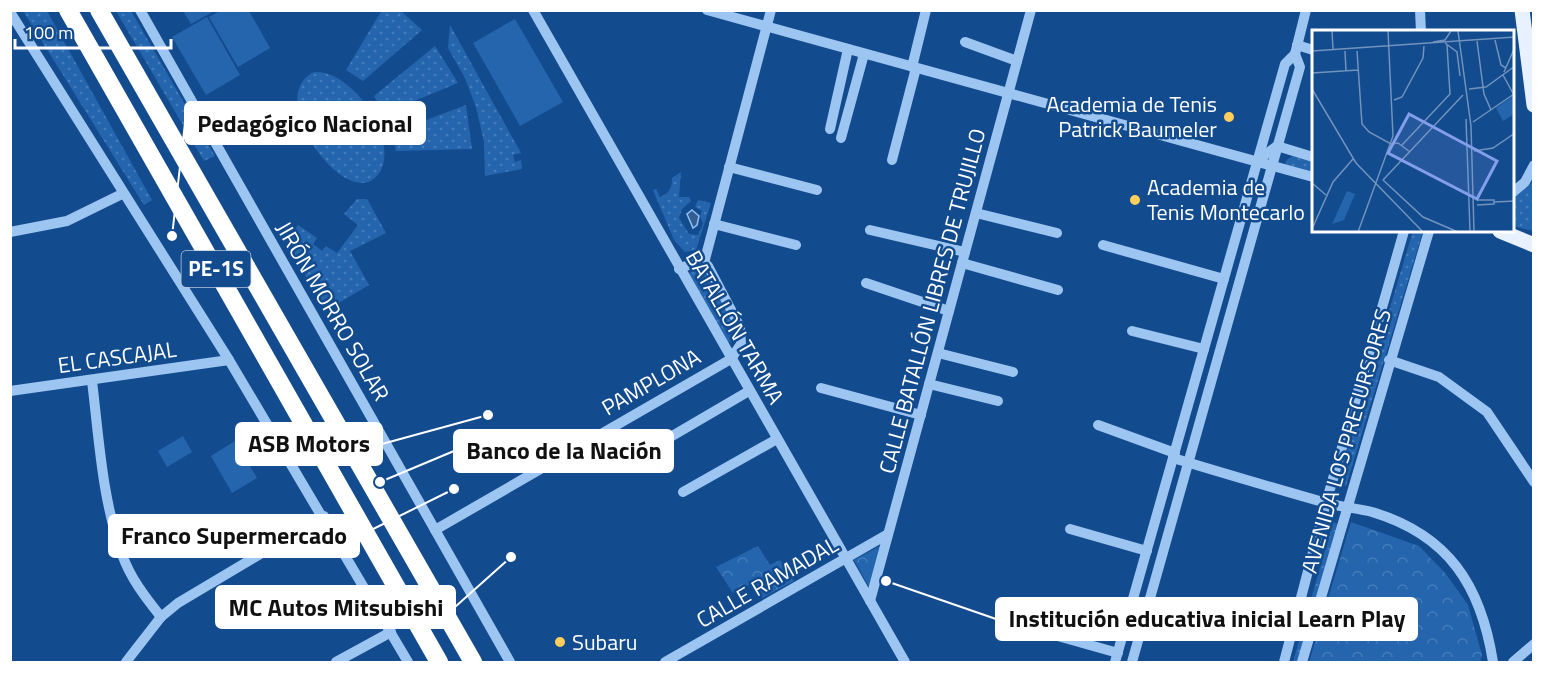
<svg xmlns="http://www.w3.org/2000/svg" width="1544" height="673" viewBox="0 0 1544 673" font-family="'Titillium Web',sans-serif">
  <defs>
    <pattern id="grass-dots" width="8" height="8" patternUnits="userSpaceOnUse" patternTransform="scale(1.5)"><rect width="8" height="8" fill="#2465ae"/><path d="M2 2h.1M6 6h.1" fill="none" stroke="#457cba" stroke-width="1.8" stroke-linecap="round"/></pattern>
    <pattern id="park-crowns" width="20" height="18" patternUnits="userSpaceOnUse" patternTransform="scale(1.5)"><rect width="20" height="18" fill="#2465ae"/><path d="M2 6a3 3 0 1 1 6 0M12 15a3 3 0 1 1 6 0" fill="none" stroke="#457cba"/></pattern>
  </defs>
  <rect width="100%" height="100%" fill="#134b8f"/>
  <g fill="url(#grass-dots)">
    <polygon points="382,10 401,11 422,30 363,81 346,70"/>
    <polygon points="23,11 47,11 152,200 144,205"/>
    <polygon points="116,11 131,11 215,156 204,161"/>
    <polygon points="450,25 521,153 513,155 515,162 521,160 522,169 485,176 484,142 476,107 465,78 448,48"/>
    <polygon points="435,46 458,83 385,113 374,96"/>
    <path d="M 314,72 C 352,69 398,138 381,170 C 353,223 260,97 314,72 Z"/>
    <polygon points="466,105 472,149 396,151 392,133"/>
    <polygon points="1292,156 1313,162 1313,173 1287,167 1285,162"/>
    <path d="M 681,172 L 679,197 L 689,197 L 691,201 L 682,209 L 679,218 L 689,234 L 698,235 L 703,224 L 700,216 L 702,211 L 695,207 L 698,200 L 711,203 L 696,250 L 685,252 L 674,240 L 653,190 L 656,189 L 660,197 C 670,193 672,188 672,178 Z"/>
    <polygon points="1533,182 1533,231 1513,226 1512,199"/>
    <polygon points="357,199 367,199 386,233 350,251 369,285 325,311 287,242 298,225 317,238 313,244 322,251 326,246 337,253 358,225 344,214"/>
    <polygon points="1413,231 1423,231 1346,486 1337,484"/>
    <polygon points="700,267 705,271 734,326 732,343 726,341 688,275 692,269"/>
    <polygon points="1333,522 1338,524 1297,662 1293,662"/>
  </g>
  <g fill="url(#park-crowns)">
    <polygon points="1351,522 1419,546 1446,574 1468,605 1482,655 1480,662 1309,662"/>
    <polygon points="758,546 770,565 780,560 794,581 762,598 753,583 733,593 716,567"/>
    <polygon points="880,546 869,587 854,560"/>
  </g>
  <g fill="#2465ae">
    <polygon points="183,11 214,11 191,24"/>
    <polygon points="220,11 249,11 270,48 238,67 209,17"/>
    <polygon points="207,17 240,75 206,95 172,37"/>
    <polygon points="515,19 563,102 520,126 473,43"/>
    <polygon points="183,436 192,452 167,467 158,451"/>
    <polygon points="235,441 257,478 232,493 211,456"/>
  </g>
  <polygon fill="#345e90" stroke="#8fc0f5" stroke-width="1.5" points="692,210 699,216 697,225 693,228 687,214"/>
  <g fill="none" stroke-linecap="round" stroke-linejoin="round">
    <g stroke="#9dc5f1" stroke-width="10">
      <polyline points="140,10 510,662"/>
      <polyline points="533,10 905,662"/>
      <polyline points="707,10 1313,177"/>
      <polyline points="1420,10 1421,32"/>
      <polyline points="10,12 229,360 408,662"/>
      <polyline points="965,42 1017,61"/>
      <polyline points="1297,45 1313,50"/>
      <polyline points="912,67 926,10"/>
      <polyline points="830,129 848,49"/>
      <polyline points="841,138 864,54"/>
      <polyline points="892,160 916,68"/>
      <polyline points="1258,160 1277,146 1313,157"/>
      <polyline points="729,167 817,190"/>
      <polyline points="1512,193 1525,182 1534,165"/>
      <polyline points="976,213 1057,233"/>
      <polyline points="714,224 796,245"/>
      <polyline points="870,230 965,252"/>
      <polyline points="10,232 67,221 122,194"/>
      <polyline points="1103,245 1224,279"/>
      <polyline points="704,263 771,10"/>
      <polyline points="962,263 1058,290"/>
      <polyline points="866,283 949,311"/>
      <polyline points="1132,331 1204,349"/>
      <polyline points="938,353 1013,372"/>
      <polyline points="1389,360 1439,377 1487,412 1534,482"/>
      <path d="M 92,381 C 99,438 102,499 122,554 C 130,578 146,598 161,617"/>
      <polyline points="929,384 998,401"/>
      <polyline points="821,388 921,415"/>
      <polyline points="10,391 229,360"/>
      <polyline points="1098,425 1175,453"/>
      <polyline points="667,439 749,391"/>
      <path d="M 1173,458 C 1223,473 1273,488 1323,502 C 1339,507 1356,508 1372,512 C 1449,535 1481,586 1493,662"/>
      <polyline points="683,492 777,439"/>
      <polyline points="1070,529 1147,551"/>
      <polyline points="435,530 731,359 741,344 740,327 708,266 700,260 679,269"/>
      <polyline points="870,601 1031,10"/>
      <polyline points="1033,629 1118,653"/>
      <polyline points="126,662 161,617 178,603 324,516"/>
      <polyline points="336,662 391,632"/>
      <polyline points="665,662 888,534"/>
      <polyline points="1115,662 1285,64 1295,54 1306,10"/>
      <polyline points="1132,662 1300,67 1295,54"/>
      <polyline points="1284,662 1326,503 1404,231"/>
      <polyline points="1302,662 1429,231"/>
      <polyline points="1513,662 1534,644"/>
    </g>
    <g stroke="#e7f1ff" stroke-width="15">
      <polyline points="1522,10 1534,105"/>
      <polyline points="1500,231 1534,245"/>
    </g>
    <g stroke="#fff" stroke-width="18">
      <polyline points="68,10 439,662"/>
      <polyline points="99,10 473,662"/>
    </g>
  </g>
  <g fill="#ffce5d" stroke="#134b8f" stroke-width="2">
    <circle cx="1229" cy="117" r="6"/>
    <circle cx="1135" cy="200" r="6"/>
    <circle cx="560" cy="642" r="6"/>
  </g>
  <g text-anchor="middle" stroke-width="5" stroke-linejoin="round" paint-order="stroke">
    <rect fill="#134b8f" stroke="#b8c9dd" stroke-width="1.5" x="181.5" y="251" width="69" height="36" rx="4.5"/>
    <g font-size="21" font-weight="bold" fill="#fff">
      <text x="216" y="276">PE-1S</text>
    </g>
    <g font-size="22" fill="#fff" stroke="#134b8f" text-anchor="start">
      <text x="1217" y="112" text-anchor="end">Academia de Tenis<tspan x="1217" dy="25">Patrick Baumeler</tspan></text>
      <text x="1147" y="195">Academia de<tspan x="1147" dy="25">Tenis Montecarlo</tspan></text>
      <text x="572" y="650">Subaru</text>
    </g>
    <g font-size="22" fill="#fff" stroke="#134b8f">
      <text transform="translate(932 301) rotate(-75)" y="8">CALLE BATALLÓN LIBRES DE TRUJILLO</text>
      <text transform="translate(333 311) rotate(60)" y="8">JIRÓN MORRO SOLAR</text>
      <text transform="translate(735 327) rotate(60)" y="8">BATALLÓN TARMA</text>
      <text transform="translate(117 357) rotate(-8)" y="8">EL CASCAJAL</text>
      <text transform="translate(651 382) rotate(-30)" y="8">PAMPLONA</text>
      <text transform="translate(1346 441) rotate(-74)" y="8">AVENIDA LOS PRECURSORES</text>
      <text transform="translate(767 582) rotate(-30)" y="8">CALLE RAMADAL</text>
    </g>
  </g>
  <g transform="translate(1312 30)">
    <rect width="202" height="202" fill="#134b8f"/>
    <path d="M 201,66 L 202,84 L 191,91 L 184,78 ZM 35,161 L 43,164 L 32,190 L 20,194 Z" fill="#2465ae"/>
    <path fill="none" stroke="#7193bc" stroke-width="1.5" d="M 20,1 L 21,19M 146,1 L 159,96 L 162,202M 183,10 L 189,35 L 194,38M 165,11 L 172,64 L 179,80M 121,12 L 133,10 L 139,1M 133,13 L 145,22 L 148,46M 0,21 L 203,7M 33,21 L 34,41M 45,21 L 50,94 L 57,102 L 79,114 L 86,113 L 98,122M 192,42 L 203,17M 0,43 L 46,40M 191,45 L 203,67M 0,59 L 44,133 L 111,202M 157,59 L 174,57 L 203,36M 82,70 L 90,67 L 111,28 L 112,16M 154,89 L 158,201M 161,92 L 202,64M 90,115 L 138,64 L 135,15M 162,121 L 181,118 L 203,103M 71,150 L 151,65M 71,150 L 111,187 L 146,202M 0,153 L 14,165M 165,170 L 182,170 L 182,174 L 165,175M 182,172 L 203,171M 0,199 L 21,152 L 41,129M 46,202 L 81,106 L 76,1"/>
    <path fill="#839eea" fill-opacity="0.15" stroke="#839eea" stroke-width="3" d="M 97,84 L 185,131 L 165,169 L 76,123 Z"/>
    <rect width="202" height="202" fill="none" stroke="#fff" stroke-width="3"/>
  </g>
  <path fill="none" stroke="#fff" stroke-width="2" d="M172 236L185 123M488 415L382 444M380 482L454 451M454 489L359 536M511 557L455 607M886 581L996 619"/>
  <g fill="#fff" stroke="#134b8f" stroke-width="2">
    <circle cx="172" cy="236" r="6"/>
    <circle cx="488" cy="415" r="6"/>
    <circle cx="380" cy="482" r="6"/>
    <circle cx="454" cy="489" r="6"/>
    <circle cx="511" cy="557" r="6"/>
    <circle cx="886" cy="581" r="6"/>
  </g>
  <g fill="#fff" stroke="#fff" stroke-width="2">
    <rect x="185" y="102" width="240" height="42" rx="6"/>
    <rect x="236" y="423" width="146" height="42" rx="6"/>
    <rect x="454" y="430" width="219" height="42" rx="6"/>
    <rect x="109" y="515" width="250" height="42" rx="6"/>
    <rect x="216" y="586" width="239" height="42" rx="6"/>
    <rect x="996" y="598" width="421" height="42" rx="6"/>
  </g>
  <g font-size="24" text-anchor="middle" font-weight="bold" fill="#111">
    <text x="305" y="132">Pedagógico Nacional</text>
    <text x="309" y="452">ASB Motors</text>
    <text x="564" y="459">Banco de la Nación</text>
    <text x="234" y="544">Franco Supermercado</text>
    <text x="336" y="616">MC Autos Mitsubishi</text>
    <text x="1207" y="627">Institución educativa inicial Learn Play</text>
  </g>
  <rect width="1544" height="673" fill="none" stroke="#ffffff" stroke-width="24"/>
  <path d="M15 39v9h156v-9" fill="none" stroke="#ffffff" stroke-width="3"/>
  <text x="24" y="39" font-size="18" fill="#ffffff" stroke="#134b8f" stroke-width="4.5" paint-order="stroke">100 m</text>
</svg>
